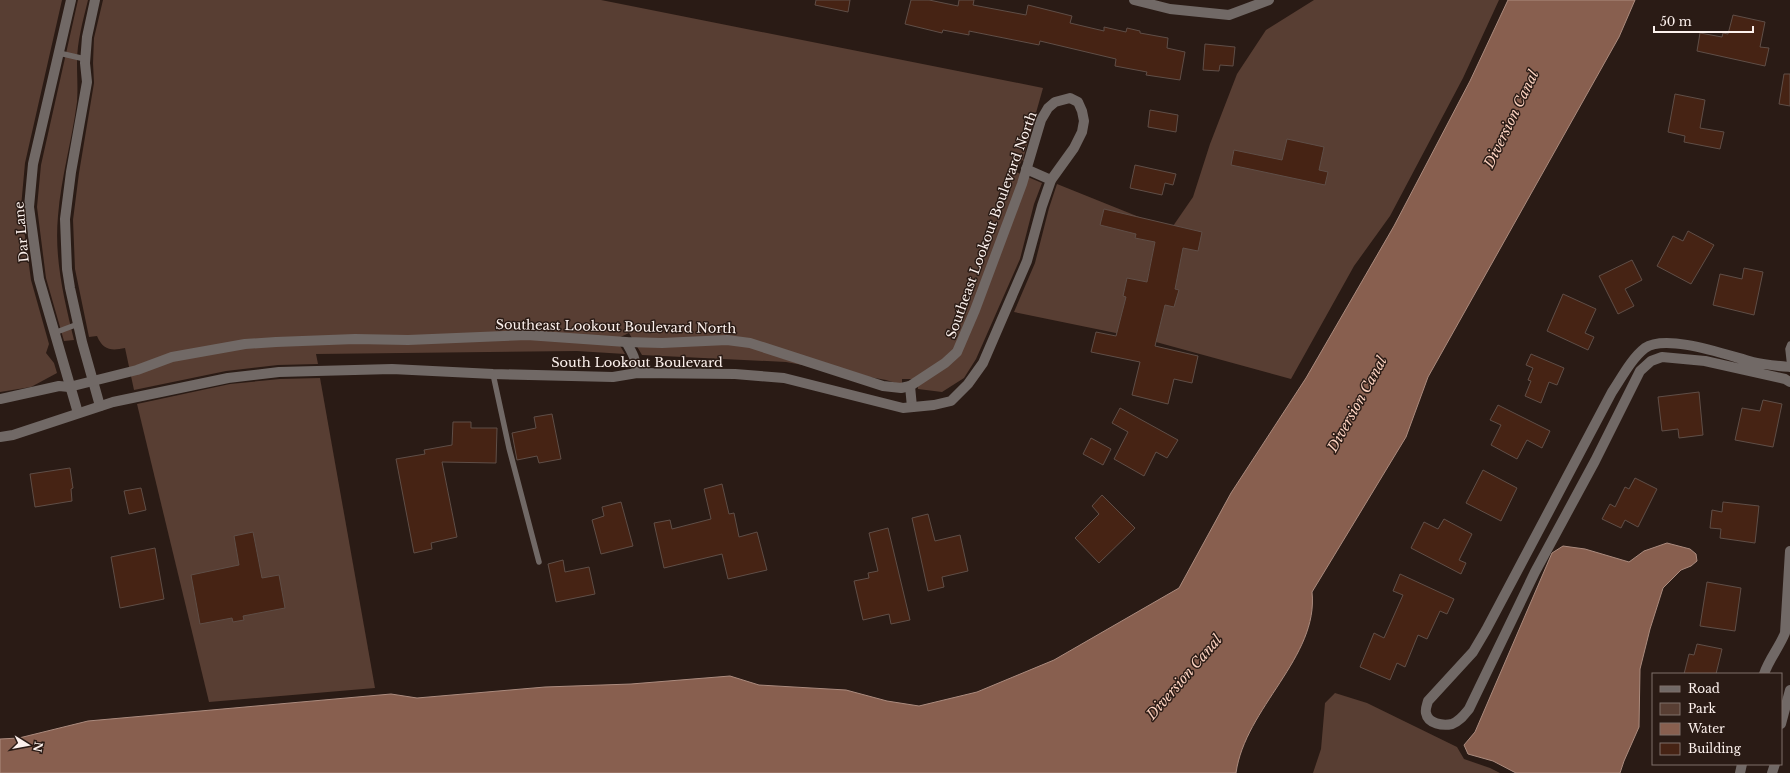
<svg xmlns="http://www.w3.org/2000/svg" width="1790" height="773" viewBox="0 0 1790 773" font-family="'Libre Baskerville',serif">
  <rect width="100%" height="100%" fill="#2a1b15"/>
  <g fill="#583e33">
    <polygon points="0,0 62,0 25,163 21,207 31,280 49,344 46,353 54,363 57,373 31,387 0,392"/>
    <path d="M 78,0 L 88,0 C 83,21 77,41 77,63 C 77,77 78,87 77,102 C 72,140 61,178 58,216 C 54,258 64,299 74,340 L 64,341 L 46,278 L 37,207 L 41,165 Z"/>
    <path d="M 103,0 L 601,0 L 1043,88 L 1023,159 L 1026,162 L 1022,160 L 1016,172 L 1042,183 L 1034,204 L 1020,259 L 976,359 L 964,378 L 942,392 L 918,389 L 917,379 L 902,379 L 902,385 L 886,380 L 786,362 L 642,355 L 629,333 L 616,339 L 625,354 L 577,351 L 316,354 L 318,364 L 278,365 L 226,371 L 134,390 L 125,348 C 111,351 103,350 97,336 L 89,337 L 75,269 L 73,220 L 79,173 L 94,83 L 93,63 L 94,38 Z"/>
    <polygon points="1314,0 1499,0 1463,78 1390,216 1354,266 1291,379 1145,339 1014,312 1035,263 1049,208 1057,184 1159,225 1160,245 1193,197 1210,144 1237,74 1266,30"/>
    <polygon points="320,378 375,688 209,702 137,404 230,384 280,379"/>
    <polygon points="1335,693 1367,703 1457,747 1464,759 1490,768 1500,773 1313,773 1321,749 1325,703"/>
  </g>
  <g fill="#885f4f" stroke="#ab8b7e">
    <path d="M 1508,0 L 1635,0 L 1619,37 L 1428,377 L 1406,437 L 1312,592 C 1319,657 1245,708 1236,773 L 0,773 L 0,739 L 19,738 L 88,721 L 391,694 L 417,698 L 545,687 L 631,684 L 730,676 L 759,685 L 846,690 L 887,701 L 919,706 L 977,692 L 1054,660 L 1179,588 L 1231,493 L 1306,378 L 1394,226 L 1470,81 Z"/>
    <polygon points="1667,543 1690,549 1696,554 1697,561 1691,566 1681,570 1663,588 1650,629 1640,669 1639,727 1624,761 1620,773 1516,773 1493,761 1468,754 1464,745 1475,732 1552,553 1563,546 1585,549 1629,562 1644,551"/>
  </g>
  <g fill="#462314" stroke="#5f4e47">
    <polygon points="816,0 850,0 848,12 815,5"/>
    <polygon points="911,0 929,0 958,6 959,0 974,0 973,5 1026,15 1028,5 1072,16 1070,23 1104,31 1104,27 1126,32 1127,28 1140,31 1140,33 1168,38 1167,48 1185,52 1180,80 1146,75 1147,72 1115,66 1116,59 1040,41 1039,45 969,31 969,35 943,30 942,33 905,24"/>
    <polygon points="1733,15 1765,22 1760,47 1769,48 1765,66 1697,51 1700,33 1722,37 1723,33 1728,34"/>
    <polygon points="1205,44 1235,47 1233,66 1220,65 1219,71 1203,70"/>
    <polygon points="1784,74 1790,74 1790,106 1779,104"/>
    <polygon points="1675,94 1705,100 1700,128 1724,132 1720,149 1684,142 1685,136 1668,132"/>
    <polygon points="1150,110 1178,115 1176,132 1148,127"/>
    <polygon points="1287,139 1324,147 1319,170 1328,172 1325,185 1231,165 1234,150 1282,160"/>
    <polygon points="1135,165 1176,174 1173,185 1165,183 1162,195 1130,188"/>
    <polygon points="1104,209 1202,232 1198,251 1183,248 1175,289 1179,290 1174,307 1165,305 1155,346 1198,356 1192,383 1174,379 1168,404 1132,395 1140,362 1091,352 1096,332 1116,336 1126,297 1123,296 1127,278 1147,282 1155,242 1135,238 1136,234 1100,225"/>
    <polygon points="1688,231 1714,245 1691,284 1657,266 1673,236 1683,241"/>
    <polygon points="1632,260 1642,280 1625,289 1634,306 1618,314 1599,276"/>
    <polygon points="1744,268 1763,272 1754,315 1713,305 1720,274 1742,279"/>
    <polygon points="1563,294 1596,309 1585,333 1594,337 1588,350 1547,331"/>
    <polygon points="1531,354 1564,368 1557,385 1549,382 1541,403 1525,396 1531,381 1528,380 1533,368 1526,365"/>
    <polygon points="1699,392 1703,435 1679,438 1678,429 1662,431 1658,397"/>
    <polygon points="1763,400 1782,404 1773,447 1735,440 1742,408 1760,411"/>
    <polygon points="1498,405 1550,431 1542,448 1527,440 1517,459 1491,445 1501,425 1490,420"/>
    <polygon points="1120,408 1178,440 1167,458 1156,452 1144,476 1114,459 1128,432 1112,423"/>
    <polygon points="552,414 561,459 539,463 537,456 517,460 512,433 536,428 534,417"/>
    <polygon points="453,422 471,422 471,428 497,428 496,463 442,462 457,537 431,543 432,549 414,553 396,459 425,454 424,450 452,445"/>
    <polygon points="1091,438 1111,449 1103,465 1083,454"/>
    <polygon points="70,468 73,488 71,489 72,501 35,507 30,474"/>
    <polygon points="1483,470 1517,488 1501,521 1466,503"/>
    <polygon points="1635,478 1657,489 1638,527 1625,520 1621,528 1602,519 1610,504 1615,507 1625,487 1629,489"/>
    <polygon points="722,484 729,514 734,513 739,537 757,532 767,570 728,579 722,554 664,568 654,523 670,520 672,529 711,519 704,489"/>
    <polygon points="141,488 146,510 129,514 124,491"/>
    <polygon points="1102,495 1135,528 1099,563 1075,538 1099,514 1092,506"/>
    <polygon points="621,502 633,546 601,554 592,520 604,516 602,507"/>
    <polygon points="1723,502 1759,506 1755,543 1720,538 1721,529 1710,528 1712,510 1722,512"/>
    <polygon points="928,514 935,541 960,535 968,571 942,577 944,587 928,591 912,518"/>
    <polygon points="1444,519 1472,534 1459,560 1466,563 1461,574 1411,548 1424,522 1438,529"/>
    <polygon points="888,528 910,620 891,624 889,614 863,620 854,581 869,578 868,573 878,571 869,533"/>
    <polygon points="253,532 262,578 279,575 285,608 243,616 244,620 233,622 232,618 200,624 191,575 239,565 234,536"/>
    <polygon points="155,548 164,599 120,608 111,557"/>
    <polygon points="563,560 565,572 589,567 595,594 556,602 548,564"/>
    <polygon points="1400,574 1454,599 1447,614 1440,611 1427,639 1418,635 1405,667 1397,663 1390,680 1360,667 1374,633 1384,638 1403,595 1393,591"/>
    <polygon points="1707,582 1741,588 1735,631 1700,626"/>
    <polygon points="1697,644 1722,649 1716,674 1684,674 1689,654 1694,655"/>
  </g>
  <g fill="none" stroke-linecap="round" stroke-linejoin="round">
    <g stroke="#716966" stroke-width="5.5">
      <polyline points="59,53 85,59"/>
      <polyline points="54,333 78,324"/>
      <polyline points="1790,367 1788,349 1790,344"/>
      <polyline points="493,374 509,448 539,562"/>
    </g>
    <g stroke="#716966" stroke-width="10">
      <polyline points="71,0 33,164 29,207 39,279 78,413"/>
      <polyline points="95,0 87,37 85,63 87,82 71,172 65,219 67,269 70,288 82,342 100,406"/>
      <polyline points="1134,0 1170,9 1229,15 1269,0"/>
      <polyline points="1026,169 1051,180"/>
      <path d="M 626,342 C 632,352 637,361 637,373"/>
      <path d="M 1790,367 C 1778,366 1765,365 1753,362 C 1729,356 1667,333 1645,348 C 1631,359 1622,377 1612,392 L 1486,630 L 1473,652 L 1428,701 C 1427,705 1425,709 1426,713 C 1428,724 1443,726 1452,724 C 1460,721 1464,715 1469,709 L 1535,572 L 1595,461 L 1640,371 L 1651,361 L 1662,357 L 1705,361 L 1785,379 L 1790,382"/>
      <polyline points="910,386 912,407"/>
      <polyline points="0,399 59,386 69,387 137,370 172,357 245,344 276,342 355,339 408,340 527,335 626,342 662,343 727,340 750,343 883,386 901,388 910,386 945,363 957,352 975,310 1022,184 1041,120 1048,108 1055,102 1070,98 1078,102 1082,111 1084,121 1082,132 1074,148 1051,180 1042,206 1027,261 983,363 968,384 951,401 934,405 903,408 784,378 735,374 637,373 613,377 493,374 392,369 279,372 228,378 113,402 13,435 0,437"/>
      <path d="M 1764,674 C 1769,659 1779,648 1785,633 L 1790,551"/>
      <polyline points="1781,724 1790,690"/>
      <polyline points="1740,773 1742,764"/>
      <polyline points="1772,773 1775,764"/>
    </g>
  </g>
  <g text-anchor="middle" stroke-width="3" stroke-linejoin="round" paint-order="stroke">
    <g font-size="13" fill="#fcf1ed" stroke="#2a1b15">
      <text transform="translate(991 225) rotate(-70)" y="5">Southeast Lookout Boulevard North</text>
      <text transform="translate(21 232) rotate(-95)" y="5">Dar Lane</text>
      <text transform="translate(616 326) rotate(1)" y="5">Southeast Lookout Boulevard North</text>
      <text x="637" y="367">South Lookout Boulevard</text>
    </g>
    <g font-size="14" font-style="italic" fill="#fdd3c1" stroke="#2a1b15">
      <text transform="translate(1511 119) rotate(-64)" y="5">Diversion Canal</text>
      <text transform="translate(1357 404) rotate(-61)" y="5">Diversion Canal</text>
      <text transform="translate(1184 677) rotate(-49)" y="5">Diversion Canal</text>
    </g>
  </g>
  <rect x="1652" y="673" width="130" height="92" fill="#2a1b15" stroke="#7e716b"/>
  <rect x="1660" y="686" width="20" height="6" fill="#716966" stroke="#7e716b"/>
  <text x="1688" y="693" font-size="12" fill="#fcf1ed">Road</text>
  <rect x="1660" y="703" width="20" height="12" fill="#583e33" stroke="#7e716b"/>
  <text x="1688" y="713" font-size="12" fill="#fcf1ed">Park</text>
  <rect x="1660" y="723" width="20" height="12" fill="#885f4f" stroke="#7e716b"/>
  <text x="1688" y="733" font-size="12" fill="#fcf1ed">Water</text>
  <rect x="1660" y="743" width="20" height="12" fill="#462314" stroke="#7e716b"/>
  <text x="1688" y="753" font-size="12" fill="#fcf1ed">Building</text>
  <g transform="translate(28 745) rotate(101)" stroke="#2a1b15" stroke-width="3" paint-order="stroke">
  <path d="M0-3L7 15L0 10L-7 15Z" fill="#fcf1ed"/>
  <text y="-6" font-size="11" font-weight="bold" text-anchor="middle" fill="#fcf1ed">N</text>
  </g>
  <path d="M1654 26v6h99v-6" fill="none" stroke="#fcf1ed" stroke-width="2"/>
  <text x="1660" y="26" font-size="12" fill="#fcf1ed" stroke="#2a1b15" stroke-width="3" paint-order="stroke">50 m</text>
</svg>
